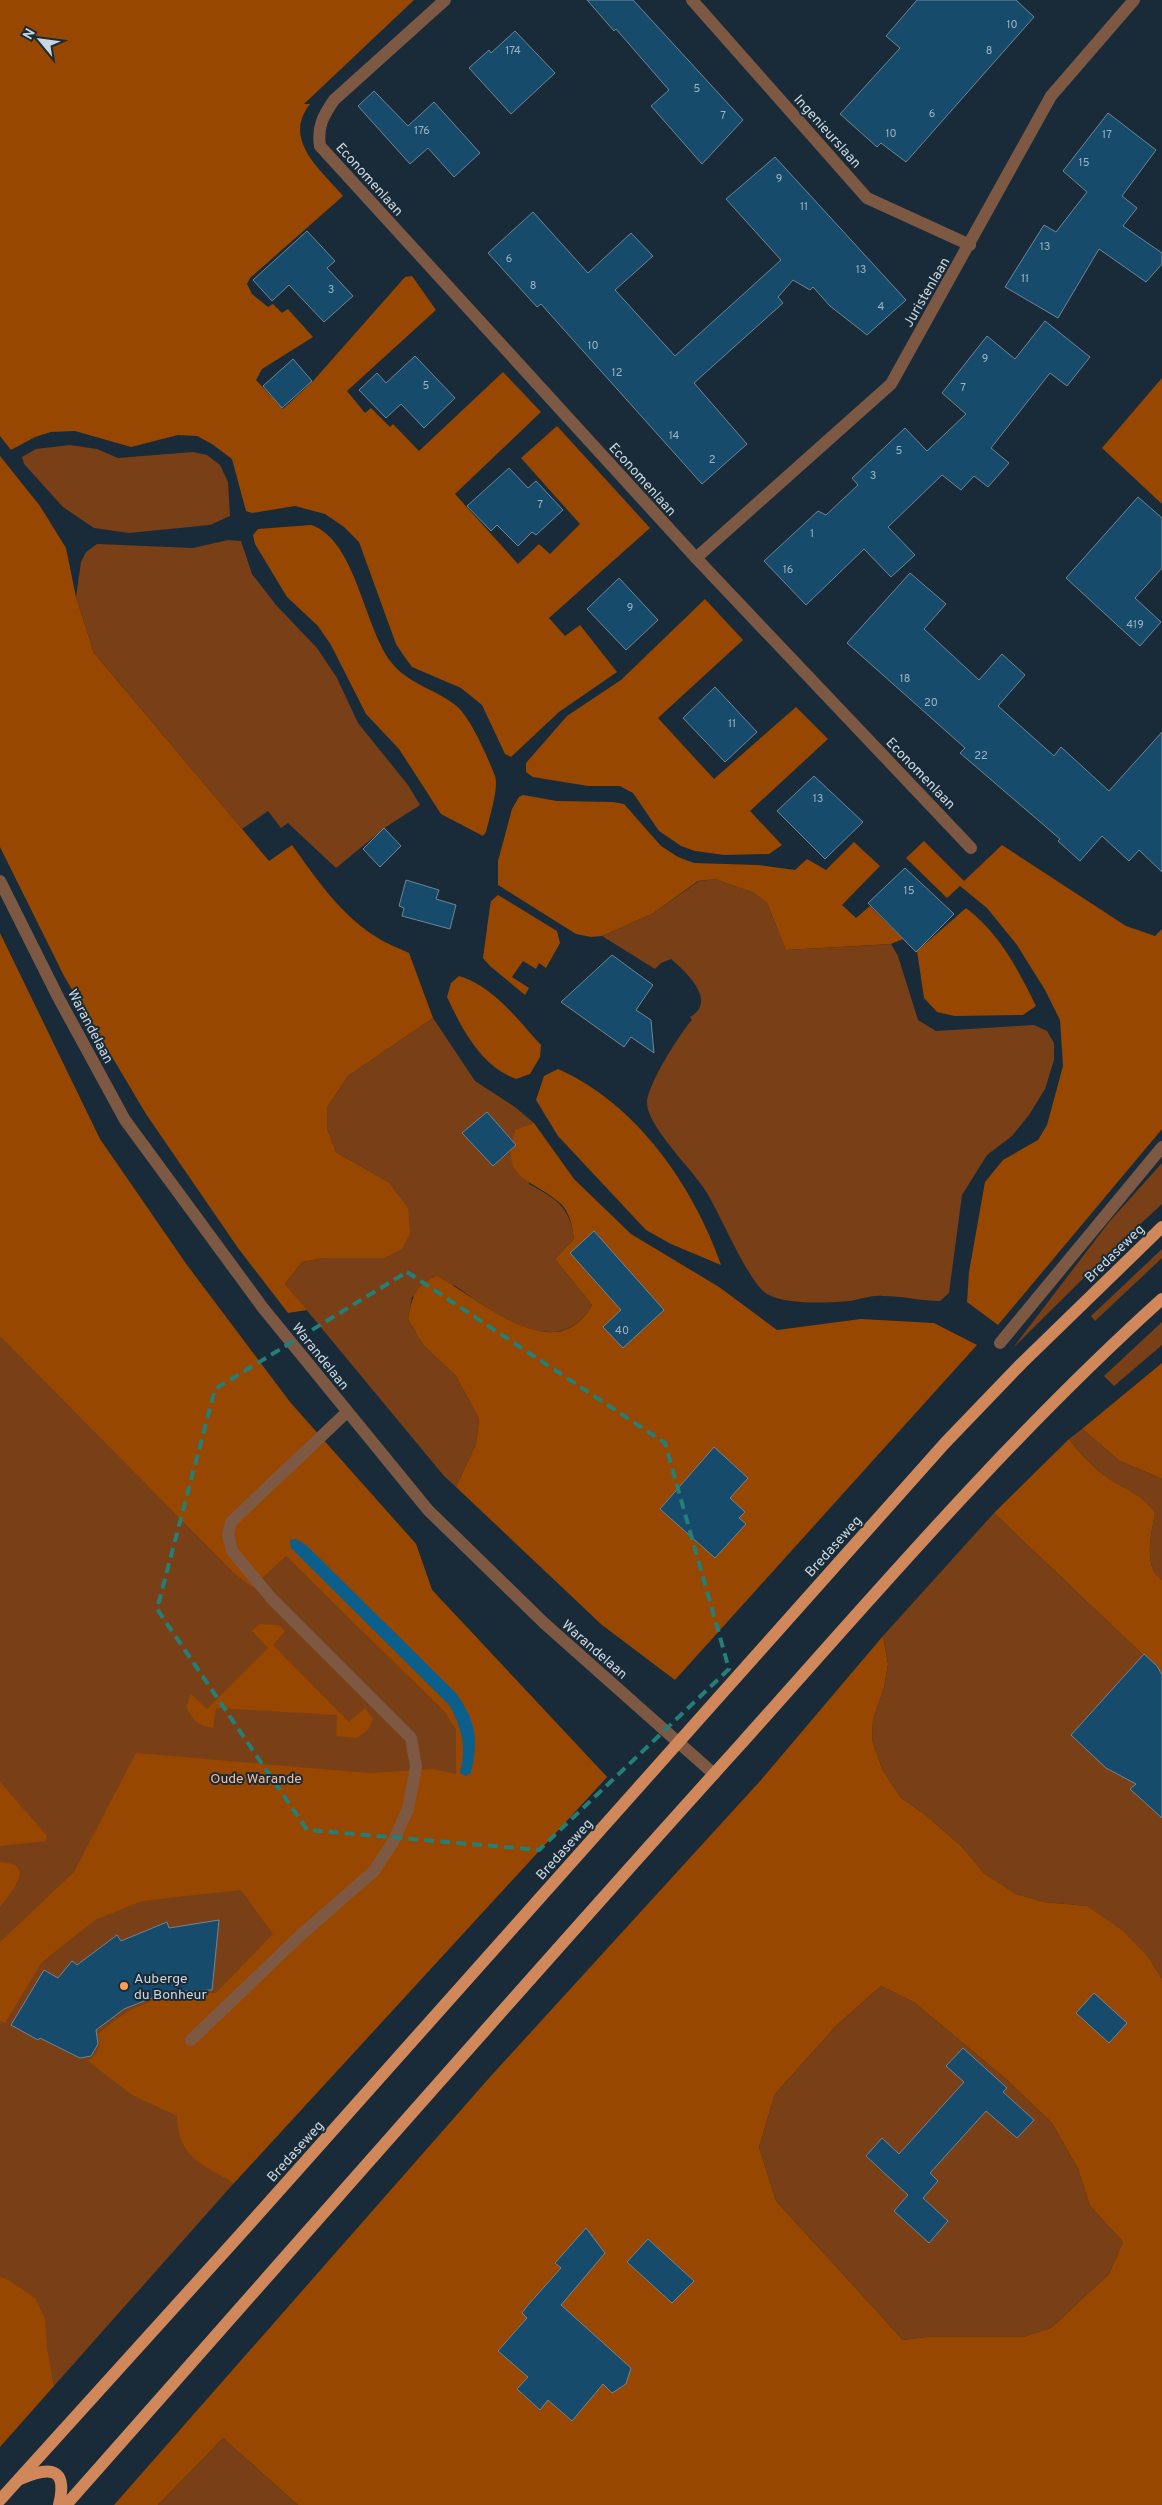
<svg xmlns="http://www.w3.org/2000/svg" width="1162" height="2505" viewBox="0 0 1162 2505" font-family="Overpass,sans-serif">
  <rect width="100%" height="100%" fill="#192b38"/>
  <g fill="#793f17">
    <polygon points="70,445 97,449 118,458 193,452 207,455 220,465 228,482 230,516 210,525 129,533 94,528 63,507 24,464 22,457 36,449"/>
    <polygon points="228,540 241,541 252,574 276,605 317,648 337,678 358,723 408,785 420,805 386,827 336,868 288,823 281,828 268,811 242,829 94,653 76,597 81,562 86,552 97,544 193,548"/>
    <path d="M 715,879 L 752,892 L 767,903 L 786,950 L 891,944 L 898,956 L 918,1020 L 936,1031 L 1034,1025 L 1047,1031 L 1054,1043 L 1054,1060 L 1045,1089 L 1029,1115 L 1012,1136 L 987,1155 L 962,1195 L 949,1293 L 940,1301 C 921,1301 902,1296 883,1296 C 872,1295 861,1299 850,1301 C 828,1303 786,1305 767,1294 C 749,1284 719,1211 705,1190 C 692,1169 646,1125 647,1102 C 648,1084 680,1033 692,1020 L 690,1017 C 718,1001 686,972 671,959 L 661,963 L 655,969 L 602,936 L 652,914 L 699,881 Z"/>
    <path d="M 433,1018 L 475,1081 L 515,1107 L 534,1123 L 516,1129 L 529,1184 C 556,1199 570,1206 574,1239 L 555,1259 L 592,1305 C 559,1364 493,1312 454,1285 L 412,1297 L 408,1319 L 423,1345 L 456,1376 L 479,1419 L 476,1444 L 456,1487 L 444,1476 L 285,1284 L 302,1262 L 324,1258 L 384,1258 L 388,1182 L 336,1152 L 327,1128 L 327,1108 L 348,1076 Z"/>
    <polygon points="0,1080 416,1544 432,1590 607,1777 234,2183 54,2386 52,2376 0,2431"/>
    <polygon points="1162,1163 1162,1204 1108,1254 1013,1348 1109,1222"/>
    <polygon points="1162,1249 1162,1258 1095,1321 1091,1316"/>
    <polygon points="1162,1322 1162,1345 1114,1386 1104,1376"/>
    <path d="M 1082,1429 L 1120,1461 L 1162,1479 L 1162,1580 C 1142,1567 1152,1532 1155,1513 C 1140,1493 1127,1491 1108,1478 C 1093,1467 1080,1454 1069,1439 Z"/>
    <polygon points="994,1513 1162,1673 1162,1979 1149,1958 1087,1906 1044,1902 1016,1894 984,1873 962,1847 927,1816 901,1798 882,1769 872,1740 873,1719 884,1688 888,1664 883,1636"/>
    <polygon points="881,1986 915,2003 1006,2079 1052,2123 1078,2169 1090,2206 1123,2242 1109,2274 1051,2328 1023,2337 926,2337 903,2340 776,2201 759,2147 775,2094 837,2025"/>
    <polygon points="223,2438 298,2505 158,2505"/>
  </g>
  <g fill="#984700" fill-rule="evenodd">
    <path d="M 0,0 L 414,0 L 304,104 L 310,104 C 282,140 320,169 343,196 L 250,278 L 247,284 L 252,294 L 268,307 L 273,304 L 282,313 L 288,309 L 313,337 L 262,369 L 256,380 L 283,409 L 314,380 L 405,277 L 412,276 L 436,310 L 347,391 L 365,413 L 371,408 L 390,427 L 393,424 L 419,451 L 503,372 L 541,412 L 455,494 L 518,564 L 539,544 L 550,554 L 580,524 L 521,458 L 557,426 L 650,528 L 549,618 L 565,636 L 580,625 L 617,672 L 559,712 L 511,757 L 505,754 L 482,705 L 461,688 L 412,667 L 404,656 L 396,644 L 359,542 L 344,527 L 325,514 L 295,506 L 252,513 L 246,511 L 232,459 L 212,444 L 197,436 L 178,435 L 131,447 L 75,431 L 51,432 L 35,437 L 11,450 L 0,436 Z"/>
    <polygon points="1162,378 1162,504 1102,448"/>
    <path d="M 0,456 L 40,506 L 66,548 L 76,597 L 94,653 L 269,861 L 292,845 C 315,877 342,917 378,938 C 387,944 399,948 409,953 L 433,1018 L 348,1076 L 327,1108 L 327,1128 L 336,1152 L 388,1182 L 408,1208 L 410,1233 L 402,1249 L 384,1258 L 324,1258 L 302,1262 L 285,1284 L 307,1310 L 288,1313 L 238,1248 L 146,1114 L 64,976 L 0,847 Z"/>
    <path d="M 311,525 C 356,540 363,625 391,662 C 407,683 434,689 454,704 C 470,715 488,758 495,776 C 499,788 489,819 486,832 L 483,836 L 441,814 L 399,749 L 366,714 L 331,645 L 318,626 L 287,597 L 255,544 L 253,535 L 258,529 Z"/>
    <polygon points="705,599 743,640 658,718 714,779 796,707 828,739 750,811 782,845 769,854 724,855 695,851 681,846 659,831 633,793 620,786 588,786 533,777 526,772 526,763 567,716 621,680"/>
    <polygon points="523,795 557,801 613,802 624,804 661,846 678,857 694,863 758,865 795,870 807,859 826,870 854,842 880,866 842,905 856,918 870,906 903,939 891,944 786,950 767,903 752,892 715,879 698,881 652,914 602,936 591,937 576,934 498,885 498,861 512,809 519,797"/>
    <polygon points="924,841 964,881 1002,845 1126,926 1155,936 1162,929 1162,1129 998,1325 967,1302 969,1272 985,1182 1003,1160 1038,1140 1047,1125 1063,1066 1060,1020 1045,990 1017,945 987,908 960,886 947,898 906,858"/>
    <polygon points="498,895 557,931 560,943 546,968 539,963 536,969 523,961 512,977 529,988 525,995 490,966 483,958 490,906 491,901"/>
    <path d="M 966,908 C 999,933 1018,969 1036,1006 L 1023,1015 L 955,1016 L 937,1012 L 924,998 L 917,951 Z"/>
    <path d="M 0,933 L 100,1139 L 187,1265 L 290,1402 L 416,1544 L 432,1590 L 607,1777 L 234,2183 C 202,2164 178,2158 177,2116 L 132,2095 L 88,2061 C 98,2053 102,2046 98,2034 C 140,1998 163,1994 216,1993 L 273,1934 L 241,1890 L 142,1901 L 95,1920 L 42,1962 L 5,2023 L 0,2021 L 0,1942 L 74,1872 L 136,1753 L 369,1773 L 433,1769 L 456,1774 L 456,1729 L 444,1711 L 286,1556 L 252,1587 L 233,1572 L 0,1336 Z"/>
    <path d="M 459,976 C 493,986 517,1019 541,1045 L 540,1057 L 530,1074 L 516,1079 C 481,1066 462,1029 447,997 L 451,983 Z"/>
    <path d="M 558,1069 C 637,1104 693,1186 721,1265 L 671,1244 L 646,1230 L 558,1136 L 536,1100 L 544,1076 Z"/>
    <path d="M 534,1123 L 574,1179 L 631,1234 L 719,1287 L 777,1330 L 861,1319 L 934,1323 L 977,1345 L 675,1680 L 602,1625 L 456,1487 L 476,1444 L 479,1419 L 456,1376 L 423,1345 L 408,1319 C 412,1297 415,1286 437,1276 C 480,1299 556,1371 592,1305 L 555,1259 L 574,1239 C 572,1226 570,1212 560,1203 C 530,1177 498,1180 516,1129 Z"/>
    <polygon points="1162,1363 1162,1479 1120,1461 1082,1429"/>
    <path d="M 1069,1439 C 1080,1454 1093,1467 1108,1478 C 1127,1491 1141,1493 1155,1513 C 1152,1532 1142,1567 1162,1580 L 1162,1673 L 994,1513 Z"/>
    <path d="M 260,1624 L 279,1625 L 285,1631 L 273,1645 L 349,1722 L 365,1708 L 373,1719 L 368,1730 L 357,1738 L 336,1736 L 337,1715 L 216,1708 L 213,1728 C 198,1725 194,1721 186,1707 L 191,1694 L 207,1709 L 268,1648 L 252,1631 Z"/>
    <path d="M 883,1636 L 888,1664 L 884,1688 L 873,1719 L 872,1740 L 882,1769 L 901,1798 L 927,1816 L 962,1847 L 984,1873 L 1016,1894 L 1044,1902 L 1087,1906 L 1123,1931 L 1149,1958 L 1162,1979 L 1162,2505 L 298,2505 L 223,2438 L 158,2505 L 114,2505 L 490,2077 L 761,1780 ZM 881,1986 L 915,2003 L 1006,2079 L 1052,2123 L 1078,2169 L 1090,2206 L 1123,2242 L 1109,2274 L 1051,2328 L 1023,2337 L 926,2337 L 903,2340 L 776,2201 L 759,2147 L 775,2094 L 837,2025 Z"/>
    <polygon points="0,1782 47,1836 46,1841 0,1846"/>
    <path d="M 0,1862 C 38,1864 11,1892 0,1907 Z"/>
    <polygon points="0,2277 10,2281 35,2298 45,2319 47,2349 54,2386 0,2447"/>
  </g>
  <path fill="#0a5f8c" d="M 296,1539 L 306,1545 L 455,1692 C 476,1721 479,1738 471,1773 L 466,1776 L 460,1773 C 467,1746 462,1730 450,1706 L 291,1548 L 290,1540 Z"/>
  <g fill="#164b6b" stroke="#708595">
    <polygon points="587,0 633,0 743,120 702,164 651,106 669,90 616,29 614,31"/>
    <polygon points="917,0 1016,0 1034,17 906,162 881,143 877,147 840,114 900,48 886,36"/>
    <polygon points="515,31 555,73 511,114 469,68 489,50 491,53"/>
    <polygon points="374,91 408,126 434,102 480,153 454,177 428,148 410,164 358,106"/>
    <polygon points="1108,113 1156,150 1122,196 1137,208 1123,226 1162,253 1162,264 1146,282 1099,249 1058,318 1005,287 1044,225 1056,232 1087,192 1063,171"/>
    <polygon points="775,157 906,300 867,335 830,306 813,287 810,290 793,280 778,297 783,303 694,383 747,444 702,484 541,304 537,307 488,253 533,212 588,273 631,233 653,256 615,290 675,356 781,260 726,199"/>
    <polygon points="307,231 335,261 327,268 353,296 324,322 289,285 272,301 253,280"/>
    <polygon points="1045,321 1090,357 1067,386 1050,373 991,448 1009,463 988,487 974,476 961,490 942,475 888,527 915,555 891,577 864,549 806,605 764,561 818,511 826,515 858,485 852,478 905,428 927,451 966,414 942,393 987,336 1015,359"/>
    <polygon points="415,356 455,398 424,428 401,404 386,418 359,390 377,373 386,383"/>
    <polygon points="293,359 312,381 282,408 263,386"/>
    <polygon points="509,468 528,488 536,481 563,510 536,535 532,532 518,546 497,525 491,531 467,506"/>
    <polygon points="1138,497 1162,518 1162,568 1135,598 1161,622 1140,646 1066,578"/>
    <polygon points="910,573 946,604 924,629 979,680 1002,654 1025,675 998,706 1054,756 1061,747 1109,791 1162,732 1162,872 1139,850 1129,861 1102,836 1080,861 1058,841 1060,839 960,753 965,748 847,643"/>
    <polygon points="619,578 658,620 626,650 587,609"/>
    <polygon points="715,687 757,732 725,762 683,718"/>
    <polygon points="814,776 863,822 825,859 777,811"/>
    <polygon points="384,828 401,846 380,867 363,849"/>
    <polygon points="905,868 954,914 916,952 868,903"/>
    <polygon points="406,880 439,890 436,899 456,905 450,929 402,916 404,908 399,906"/>
    <polygon points="612,955 653,985 636,1010 651,1020 654,1053 631,1037 624,1047 561,1002"/>
    <polygon points="487,1112 516,1145 493,1166 462,1133"/>
    <polygon points="594,1231 664,1310 623,1348 603,1327 621,1310 570,1253"/>
    <polygon points="714,1447 748,1478 730,1498 745,1512 739,1518 746,1524 715,1558 660,1509"/>
    <polygon points="1144,1654 1157,1666 1162,1675 1162,1818 1130,1789 1136,1784 1106,1768 1071,1735"/>
    <polygon points="219,1920 212,1990 167,1992 124,2009 96,2030 98,2044 91,2056 80,2058 40,2038 38,2040 11,2025 44,1970 58,1978 72,1961 77,1965 117,1935 121,1941 167,1922 169,1928"/>
    <polygon points="1094,1993 1127,2023 1109,2043 1076,2013"/>
    <polygon points="963,2048 1007,2088 1003,2092 1034,2120 1017,2138 986,2111 930,2173 938,2181 923,2198 948,2221 929,2243 894,2211 908,2195 866,2156 882,2138 899,2154 964,2082 946,2066"/>
    <polygon points="586,2228 605,2253 561,2305 631,2368 626,2384 612,2393 603,2384 572,2421 548,2400 540,2410 517,2389 528,2377 498,2351 527,2318 522,2313 528,2305 561,2268 555,2263"/>
    <polygon points="648,2239 694,2281 672,2303 627,2262"/>
  </g>
  <g fill="none" stroke-linecap="round" stroke-linejoin="round">
    <g stroke="#7d5944" stroke-width="12">
      <path d="M 445,0 L 334,100 C 323,116 317,127 320,146 L 696,558 L 971,848"/>
      <polyline points="692,0 867,198 970,245"/>
      <polyline points="696,558 891,384 1051,96 1134,0"/>
      <polyline points="0,881 58,997 125,1120 263,1308 428,1510 544,1623 714,1774"/>
      <polyline points="1000,1343 1162,1147"/>
      <polyline points="191,2040 303,1933 374,1871 393,1842 408,1809 416,1767 411,1738 272,1599 232,1551 228,1535 231,1522 347,1412"/>
    </g>
    <g stroke="#d08759" stroke-width="12">
      <path d="M 20,2479 C 50,2466 68,2467 59,2505"/>
      <polyline points="0,2500 237,2238 945,1443 1021,1364 1162,1227"/>
      <path d="M 66,2505 C 291,2251 513,1996 740,1745 C 877,1592 1010,1436 1162,1299"/>
    </g>
  </g>
  <path fill="none" stroke="#228079" stroke-width="4" stroke-dasharray="10 6" stroke-linejoin="round" d="M 407,1272 L 665,1443 L 729,1669 L 539,1850 L 307,1830 L 157,1609 L 215,1389 Z"/>
  <circle fill="#ff9b5b" stroke="#192b38" stroke-width="2" cx="124" cy="1986" r="5"/>
  <g text-anchor="middle" stroke-width="4" stroke-linejoin="round" paint-order="stroke">
    <g font-size="11" fill="#9eb3c1">
      <text x="1012" y="28">10</text>
      <text x="513" y="54">174</text>
      <text x="989" y="54">8</text>
      <text x="697" y="92">5</text>
      <text x="932" y="117">6</text>
      <text x="723" y="119">7</text>
      <text x="422" y="134">176</text>
      <text x="891" y="137">10</text>
      <text x="1107" y="138">17</text>
      <text x="1084" y="166">15</text>
      <text x="779" y="182">9</text>
      <text x="804" y="210">11</text>
      <text x="1045" y="250">13</text>
      <text x="509" y="262">6</text>
      <text x="861" y="273">13</text>
      <text x="1025" y="282">11</text>
      <text x="533" y="289">8</text>
      <text x="331" y="293">3</text>
      <text x="881" y="310">4</text>
      <text x="593" y="349">10</text>
      <text x="985" y="362">9</text>
      <text x="617" y="376">12</text>
      <text x="426" y="389">5</text>
      <text x="963" y="391">7</text>
      <text x="674" y="439">14</text>
      <text x="899" y="454">5</text>
      <text x="712" y="463">2</text>
      <text x="873" y="479">3</text>
      <text x="540" y="508">7</text>
      <text x="812" y="537">1</text>
      <text x="788" y="573">16</text>
      <text x="630" y="611">9</text>
      <text x="1135" y="628">419</text>
      <text x="905" y="682">18</text>
      <text x="931" y="706">20</text>
      <text x="732" y="727">11</text>
      <text x="981" y="759">22</text>
      <text x="818" y="802">13</text>
      <text x="909" y="894">15</text>
      <text x="622" y="1334">40</text>
    </g>
    <g font-size="14" fill="#cbd6de" stroke="#192b38">
      <text transform="translate(828 131) rotate(48)" y="5">Ingenieurslaan</text>
      <text transform="translate(370 179) rotate(48)" y="5">Economenlaan</text>
      <text transform="translate(926 292) rotate(-60)" y="5">Juristenlaan</text>
      <text transform="translate(643 479) rotate(48)" y="5">Economenlaan</text>
      <text transform="translate(921 773) rotate(46)" y="5">Economenlaan</text>
      <text transform="translate(91 1026) rotate(62)" y="5">Warandelaan</text>
      <text transform="translate(1114 1253) rotate(-44)" y="5">Bredaseweg</text>
      <text transform="translate(321 1356) rotate(51)" y="5">Warandelaan</text>
      <text transform="translate(833 1546) rotate(-48)" y="5">Bredaseweg</text>
      <text transform="translate(595 1649) rotate(41)" y="5">Warandelaan</text>
      <text transform="translate(564 1849) rotate(-48)" y="5">Bredaseweg</text>
      <text transform="translate(295 2151) rotate(-48)" y="5">Bredaseweg</text>
    </g>
    <g font-size="14" fill="#feba92" stroke="#192b38">
      <text x="256" y="1783">Oude Warande</text>
    </g>
    <g font-size="14" fill="#cbd6de" stroke="#192b38" text-anchor="start">
      <text x="134" y="1983">Auberge<tspan x="134" dy="16">du Bonheur</tspan></text>
    </g>
  </g>
  <g transform="translate(40 40) rotate(299)" stroke="#192b38" stroke-width="4" paint-order="stroke">
  <path d="M0-4L9 19L0 12L-9 19Z" fill="#cbd6de"/>
  <text y="-8" font-size="14" font-weight="bold" text-anchor="middle" fill="#cbd6de">N</text>
  </g>
</svg>
